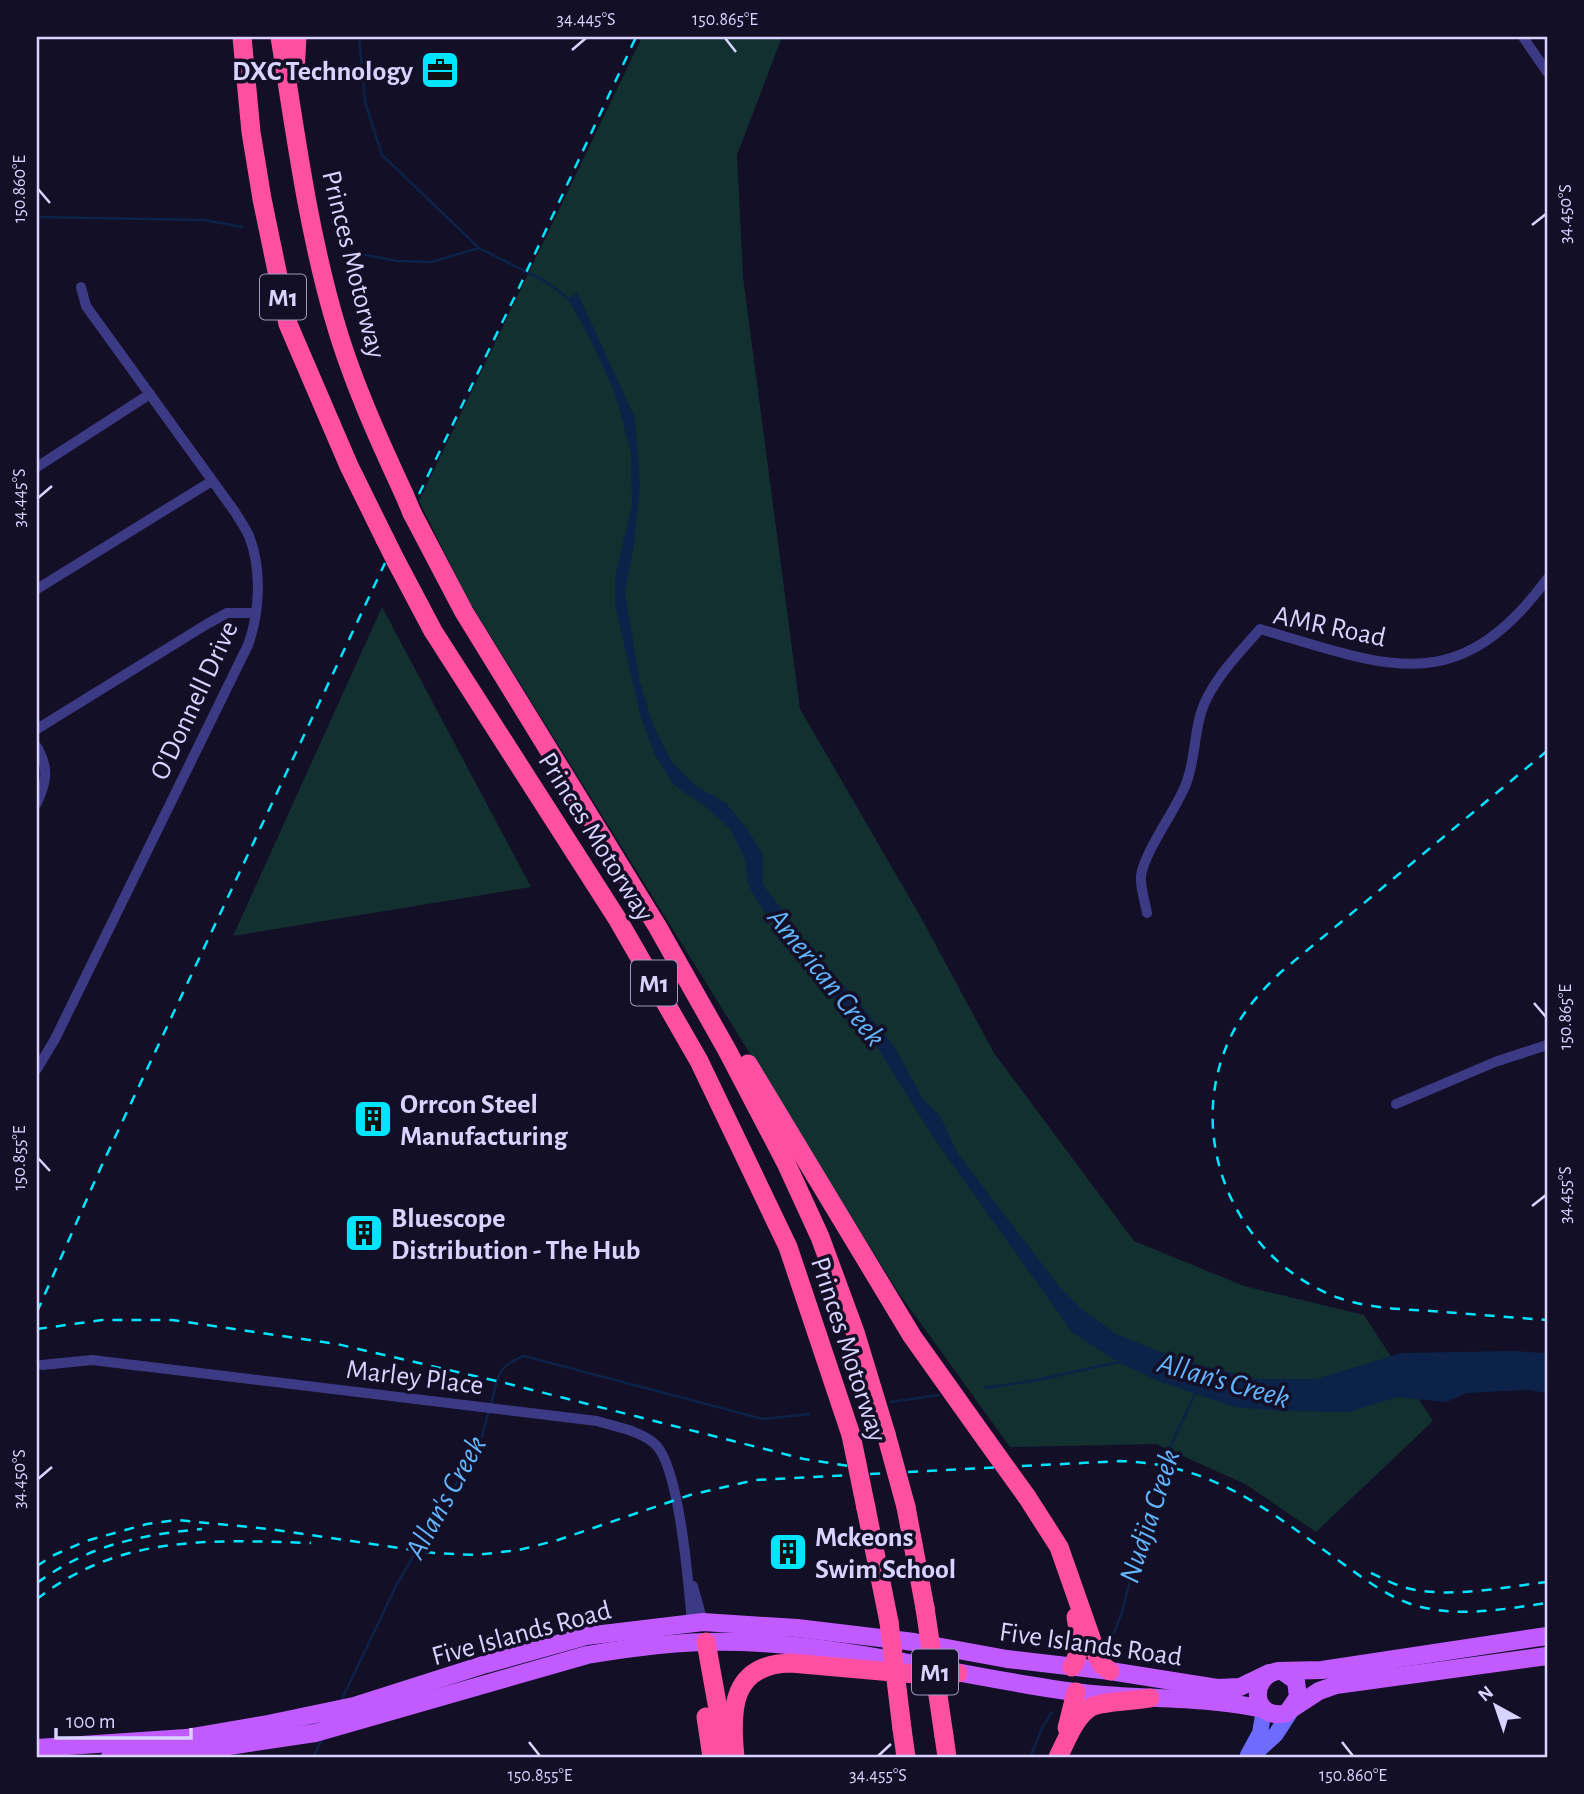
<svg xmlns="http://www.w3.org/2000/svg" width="1584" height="1794" viewBox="0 0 1584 1794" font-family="'Alegreya Sans',sans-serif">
  <rect width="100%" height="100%" fill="#130f26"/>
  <g fill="#12302f">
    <polygon points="642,37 782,37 737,155 743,277 800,709 919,914 994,1053 1134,1241 1244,1286 1364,1315 1433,1421 1316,1532 1245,1484 1156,1444 1010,1447 898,1292 467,598 419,501"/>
    <polygon points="382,607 531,887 233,936"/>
  </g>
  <polygon fill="#0c2248" points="577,292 635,418 640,484 634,546 625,592 640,682 653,725 672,762 696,786 726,803 749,832 763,855 763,885 780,907 802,943 851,993 894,1046 923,1099 940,1116 958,1154 1058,1285 1080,1308 1116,1334 1180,1360 1257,1379 1316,1379 1402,1353 1513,1351 1547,1353 1547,1393 1528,1390 1467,1393 1447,1402 1398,1397 1348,1412 1280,1411 1235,1407 1161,1382 1118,1362 1072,1332 933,1137 869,1034 859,1026 849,1008 831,997 815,970 787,949 775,934 771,920 755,898 748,883 745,859 730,829 706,807 674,785 655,755 640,715 615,604 615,577 632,505 631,453 615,393 591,341 568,299"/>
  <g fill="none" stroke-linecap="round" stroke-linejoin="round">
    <g stroke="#0c2248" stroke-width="2.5">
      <polyline points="359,37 365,102 382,155 479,248"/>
      <polyline points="37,217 204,220 242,227"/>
      <polyline points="350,252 397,261 431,262 479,248 545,281 570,300"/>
      <polyline points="985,1388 1037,1380 1119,1362"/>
      <polyline points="891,1402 939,1395"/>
      <path d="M 491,1405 C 498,1378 495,1367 524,1356 L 763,1419 L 809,1414"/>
      <polyline points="1111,1640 1122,1612 1156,1477 1195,1394"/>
      <polyline points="341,1701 397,1584 480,1443 489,1411"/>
      <polyline points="313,1757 323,1738"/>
      <polyline points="1030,1757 1043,1726 1052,1712"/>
    </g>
    <g stroke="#3d3a85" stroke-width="10">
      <polyline points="1523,37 1547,72"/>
      <polyline points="37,467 150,394"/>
      <polyline points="37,589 212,481"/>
      <polyline points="37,729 207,624 227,613 255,613"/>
      <path d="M 37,747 C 49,768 47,781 37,803"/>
      <path d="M 1147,913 C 1145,902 1140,887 1141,876 C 1144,852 1176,810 1186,784 C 1197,756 1193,723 1208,696 C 1221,671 1242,650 1260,629 C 1386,666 1457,701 1547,579"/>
      <path d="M 37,1069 L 55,1039 L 248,645 C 260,612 262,569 249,536 C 245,527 239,519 235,512 L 86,306 L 81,287"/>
      <polyline points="1396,1104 1495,1062 1547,1045"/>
      <path d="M 42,1365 L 92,1360 L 597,1421 C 616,1427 642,1431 656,1445 C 680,1470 689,1588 692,1624"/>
      <polyline points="693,1586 703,1622"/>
    </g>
    <g stroke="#6f6bff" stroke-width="16">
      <polyline points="1248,1755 1260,1733 1264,1710"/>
      <polyline points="1251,1757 1276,1734 1291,1711"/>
    </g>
    <g stroke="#c25bff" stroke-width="18">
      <path d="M 1282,1671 L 1296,1681 L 1298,1697 L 1287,1713 C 1252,1722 1248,1677 1278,1671 L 1322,1670 L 1547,1636"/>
      <polyline points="1293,1708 1319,1691 1336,1685 1547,1656"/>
      <polyline points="37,1748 186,1738 268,1724 354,1706 486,1664 586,1636 703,1622 797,1628 914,1642 1007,1659 1110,1671 1217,1688 1240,1687 1269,1673"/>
      <path d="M 110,1757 L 196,1751 L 315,1733 L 587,1655 C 638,1646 689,1640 741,1642 C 856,1646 969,1679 1083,1693 C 1143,1700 1203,1696 1263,1709"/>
    </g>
    <g stroke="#ff4fa3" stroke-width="19">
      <polyline points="242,37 251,132 262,199 288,324 349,466 385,539"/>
      <path d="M 280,37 C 295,130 307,224 333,315 C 350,376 377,436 404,494"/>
      <polyline points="295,73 297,37"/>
      <polyline points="412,513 464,612 657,926 727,1050 786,1163 820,1237 855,1332 886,1434"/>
      <polyline points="396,561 433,631 618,920 699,1061 788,1247 851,1435"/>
      <polyline points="748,1064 912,1336 986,1440"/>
      <polyline points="1027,1497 1059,1547 1098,1658 1102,1665 1110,1671"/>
      <polyline points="906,1507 925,1608"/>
      <polyline points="866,1508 889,1622"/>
      <polyline points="706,1642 725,1748"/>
      <path d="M 1072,1667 C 1082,1652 1079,1634 1076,1617"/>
      <polyline points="706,1717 712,1757"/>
      <polyline points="1067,1728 1076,1692"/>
      <polyline points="902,1729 906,1757"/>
      <polyline points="944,1736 947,1757"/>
      <path d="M 735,1757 C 730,1710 731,1664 791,1663 L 915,1674 L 958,1673"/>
      <path d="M 1058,1757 C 1066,1742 1075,1716 1091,1707 C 1103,1701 1135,1701 1150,1698"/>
    </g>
    <g stroke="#00e5ff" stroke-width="2.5" stroke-dasharray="10 9" stroke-linecap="butt">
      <polyline points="419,494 517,292 636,37"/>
      <path d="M 1547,751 L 1281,972 C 1262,990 1244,1010 1232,1034 C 1182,1134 1233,1257 1336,1297 C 1366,1308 1399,1309 1431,1311 C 1469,1314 1508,1317 1547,1320"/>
      <polyline points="37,1312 101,1167 385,563"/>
      <polyline points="37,1329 102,1320 172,1320 337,1344 505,1383 804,1459 849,1466"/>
      <path d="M 37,1566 L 54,1555 L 86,1541 L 147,1524 L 177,1520 L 269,1529 L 434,1553 L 476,1555 L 519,1550 L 558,1540 L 690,1495 L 755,1480 L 1120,1461 C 1214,1464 1269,1511 1342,1563 C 1366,1580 1391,1600 1421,1607 C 1463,1617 1505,1609 1547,1603"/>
      <path d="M 1371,1573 C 1384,1579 1396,1586 1411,1589 C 1453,1598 1505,1587 1547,1582"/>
      <path d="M 37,1583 C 89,1545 139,1535 202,1529"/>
      <path d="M 37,1599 C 120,1534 212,1540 311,1543"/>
    </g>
    <g stroke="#ff4fa3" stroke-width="19">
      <polyline points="404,494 412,513"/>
      <polyline points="385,539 396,561"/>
      <polyline points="886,1434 906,1507"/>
      <polyline points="851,1435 866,1508"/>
      <polyline points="986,1440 1027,1497"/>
      <polyline points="925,1608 944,1736"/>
      <polyline points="889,1622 902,1729"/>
    </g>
  </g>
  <path fill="none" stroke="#d9d4ff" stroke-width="2.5" d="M 725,38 L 736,52M 572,50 L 586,38M 38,189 L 50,203M 1532,225 L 1546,214M 38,498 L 52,486M 1534,1003 L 1546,1017M 38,1158 L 50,1171M 1532,1206 L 1546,1195M 38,1479 L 52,1467M 529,1742 L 540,1756M 1342,1742 L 1353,1756M 878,1756 L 891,1744"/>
  <defs>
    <g id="office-square" transform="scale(2.0125)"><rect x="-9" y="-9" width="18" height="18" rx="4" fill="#00e5ff" stroke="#130f26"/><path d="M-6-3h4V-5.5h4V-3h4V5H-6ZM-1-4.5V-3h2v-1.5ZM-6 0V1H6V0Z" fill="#111"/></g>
    <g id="building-square" transform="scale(2.0125)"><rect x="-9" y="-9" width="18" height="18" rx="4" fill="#00e5ff" stroke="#130f26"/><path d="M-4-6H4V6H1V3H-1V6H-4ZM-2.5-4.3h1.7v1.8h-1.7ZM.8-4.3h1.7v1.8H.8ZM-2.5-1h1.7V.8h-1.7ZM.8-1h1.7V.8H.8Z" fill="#111"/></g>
  </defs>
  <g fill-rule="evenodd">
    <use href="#office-square" x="440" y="70"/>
    <use href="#building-square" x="373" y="1119"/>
    <use href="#building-square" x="364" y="1233"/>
    <use href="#building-square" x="788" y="1552"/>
  </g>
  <g text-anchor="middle" stroke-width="7" stroke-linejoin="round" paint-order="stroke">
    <g fill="#130f26" stroke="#9e99be" stroke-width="2">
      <rect x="260" y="274.5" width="46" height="45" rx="5"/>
      <rect x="631" y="960.5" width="46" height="45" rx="5"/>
      <rect x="912" y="1649.5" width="46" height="45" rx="5"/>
    </g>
    <g font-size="26" font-weight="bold" fill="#d9d4ff">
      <text x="283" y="306">M1</text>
      <text x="654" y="992">M1</text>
      <text x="935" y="1681">M1</text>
    </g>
    <g font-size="28" font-weight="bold" fill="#d9d4ff" stroke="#130f26" text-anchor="start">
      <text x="413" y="80" text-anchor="end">DXC Technology</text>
      <text x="400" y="1113">Orrcon Steel<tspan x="400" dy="32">Manufacturing</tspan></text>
      <text x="391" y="1227">Bluescope<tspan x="391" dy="32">Distribution - The Hub</tspan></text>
      <text x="815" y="1546">Mckeons<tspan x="815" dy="32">Swim School</tspan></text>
    </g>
    <g font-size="28" fill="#d9d4ff" stroke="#130f26">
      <text transform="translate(355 264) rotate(76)" y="10">Princes Motorway</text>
      <text transform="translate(1330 625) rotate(12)" y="10">AMR Road</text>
      <text transform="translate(193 700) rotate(-65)" y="10">O'Donnell Drive</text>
      <text transform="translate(597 836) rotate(58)" y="10">Princes Motorway</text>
      <text transform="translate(850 1349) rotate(72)" y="10">Princes Motorway</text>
      <text transform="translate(415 1376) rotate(7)" y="10">Marley Place</text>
      <text transform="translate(521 1632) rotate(-15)" y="10">Five Islands Road</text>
      <text transform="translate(1091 1643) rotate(8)" y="10">Five Islands Road</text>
    </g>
    <g font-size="30" font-style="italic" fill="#62b6ff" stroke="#130f26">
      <text transform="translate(827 977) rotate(51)" y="10">American Creek</text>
      <text transform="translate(1224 1380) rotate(16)" y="10">Allan's Creek</text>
      <text transform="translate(445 1497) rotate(-61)" y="10">Allan's Creek</text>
      <text transform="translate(1149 1516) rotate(-72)" y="10">Nudjia Creek</text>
    </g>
  </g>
  <rect width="1584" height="1794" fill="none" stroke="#130f26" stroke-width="77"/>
  <g transform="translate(1496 1706) rotate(320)" stroke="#130f26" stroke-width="5" paint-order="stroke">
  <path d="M0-5L12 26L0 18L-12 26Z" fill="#d9d4ff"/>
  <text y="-10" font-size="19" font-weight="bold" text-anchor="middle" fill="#d9d4ff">N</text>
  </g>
  <path d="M56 1728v10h135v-10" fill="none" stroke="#d9d4ff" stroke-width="3.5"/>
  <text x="66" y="1728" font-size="21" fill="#d9d4ff" stroke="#130f26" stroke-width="5" paint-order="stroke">100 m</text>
  <rect x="38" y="38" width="1508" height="1718" fill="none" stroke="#d9d4ff" stroke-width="2.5"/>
  <g font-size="18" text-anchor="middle" fill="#d9d4ff">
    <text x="586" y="25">34.445°S</text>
    <text x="725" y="25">150.865°E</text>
    <text transform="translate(19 189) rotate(-90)" y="6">150.860°E</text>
    <text transform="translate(1565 214) rotate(-90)" y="6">34.450°S</text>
    <text transform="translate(19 498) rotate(-90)" y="6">34.445°S</text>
    <text transform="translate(1565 1017) rotate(-90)" y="6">150.865°E</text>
    <text transform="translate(19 1158) rotate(-90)" y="6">150.855°E</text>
    <text transform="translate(1565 1195) rotate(-90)" y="6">34.455°S</text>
    <text transform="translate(19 1479) rotate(-90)" y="6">34.450°S</text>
    <text x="540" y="1781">150.855°E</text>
    <text x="878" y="1781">34.455°S</text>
    <text x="1353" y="1781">150.860°E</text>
  </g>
</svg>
